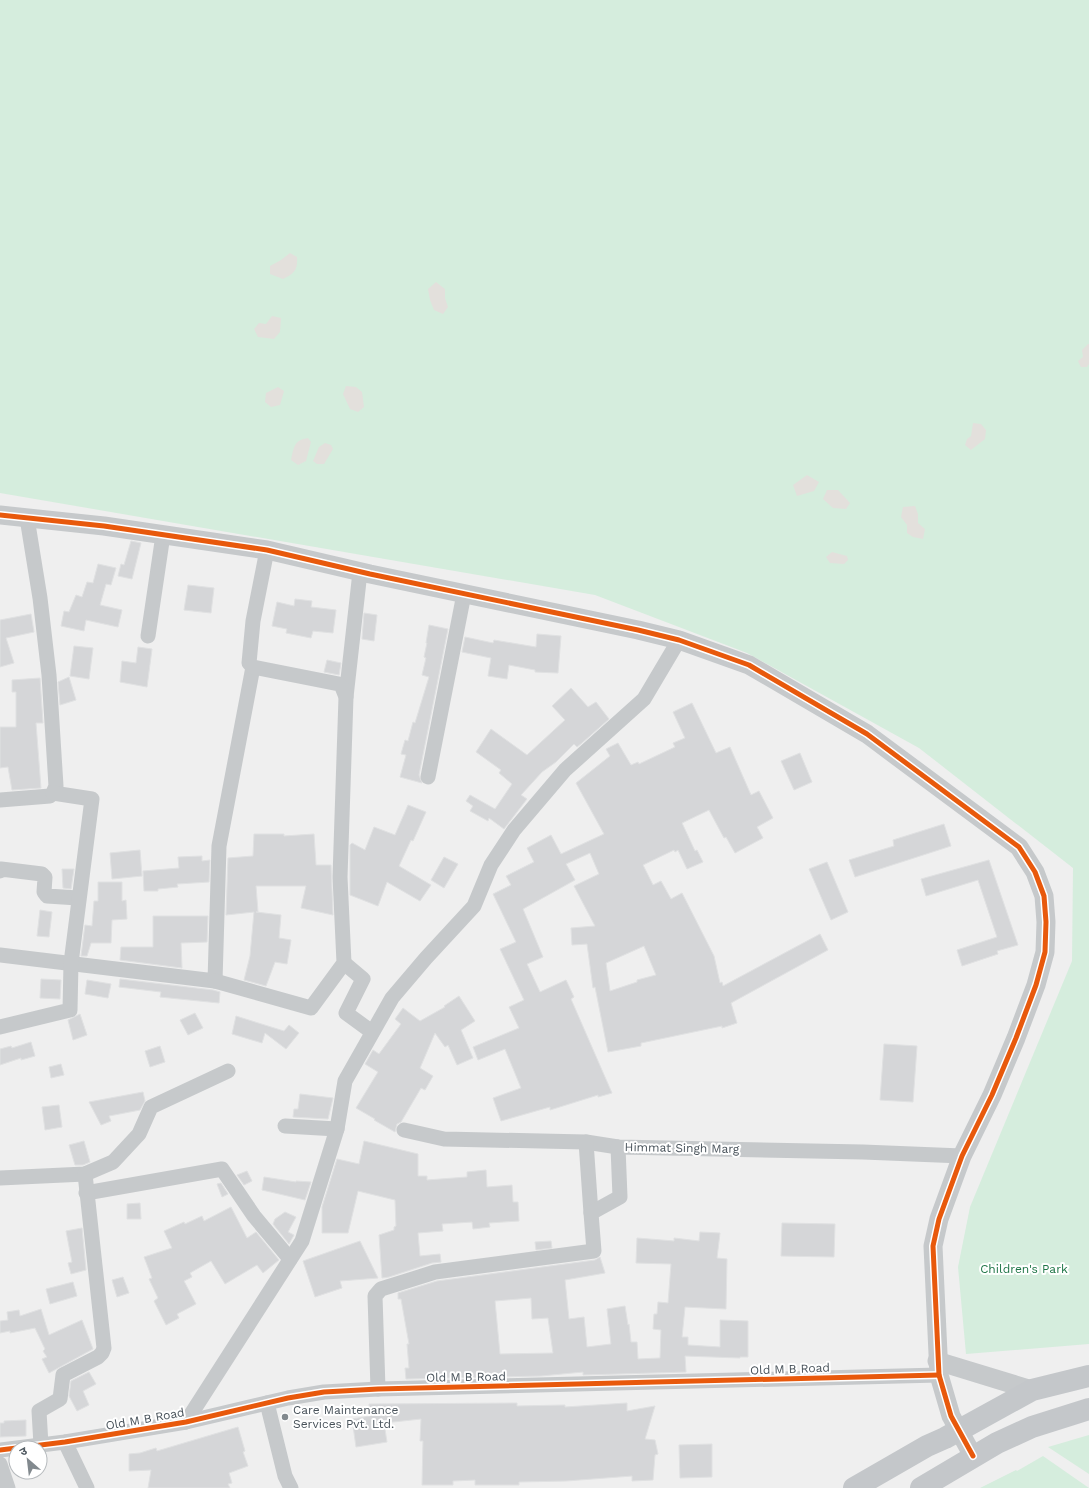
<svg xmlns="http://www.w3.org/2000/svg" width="1089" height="1488" viewBox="0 0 1089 1488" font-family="'Work Sans','Noto Sans Devanagari',sans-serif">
  <rect width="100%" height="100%" fill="#efefef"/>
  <g fill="#d5eddd">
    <polygon points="0,0 1089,0 1089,1344 966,1354 958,1267 970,1207 1072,961 1073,868 919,748 747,653 595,595 0,493"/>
    <polygon points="1089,1435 1089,1474 1048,1447"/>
    <polygon points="1043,1456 1089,1488 980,1488 1016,1470 1017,1471"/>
  </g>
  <g fill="#e3e0dc">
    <path d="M 290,253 L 297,257 C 298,270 294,274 283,279 L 270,274 L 270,266 L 281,260 Z"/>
    <polygon points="436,282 445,289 445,298 448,307 443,314 434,310 430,300 428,289"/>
    <polygon points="272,316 281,318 280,332 274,339 258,337 254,329 259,323 266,324"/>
    <polygon points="1088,344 1089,344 1089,364 1087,367 1081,367 1078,361 1083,357 1082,350"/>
    <polygon points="346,386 356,387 362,392 364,407 358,412 350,409 343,394"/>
    <polygon points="278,387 284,391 280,405 271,407 265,402 266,393"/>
    <polygon points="973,423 981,424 986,430 985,439 971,450 965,445 967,439 971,436"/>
    <path d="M 308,438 L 311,442 L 306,461 L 298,465 L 291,460 C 294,447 294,440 308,438 Z"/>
    <polygon points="325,443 331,445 333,449 324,464 317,464 313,461 319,447"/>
    <polygon points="807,475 819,482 814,491 797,496 793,485"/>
    <polygon points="827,490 838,490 850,503 846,509 833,508 823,499"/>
    <polygon points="915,506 918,514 918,523 925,529 923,539 913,537 907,533 907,525 901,517 903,507"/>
    <polygon points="832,552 847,556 848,560 844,564 830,563 826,557"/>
  </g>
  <g fill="#d5d6d8" stroke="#e0e1e2" fill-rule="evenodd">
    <polygon points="131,541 141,543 132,579 118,576 121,564 124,565"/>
    <polygon points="98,564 116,568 111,585 106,584 100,605 122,610 118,627 86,620 84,631 61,626 64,611 69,612 76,595 82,597 87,582 93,583"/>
    <polygon points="188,585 214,588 211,613 184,610"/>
    <polygon points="295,599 312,601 311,607 336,610 333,633 313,631 311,638 286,633 287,629 272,626 277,602 294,606"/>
    <polygon points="364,613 377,615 374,641 362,639"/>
    <polygon points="31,614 34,632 6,638 14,663 0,667 0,620"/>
    <polygon points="429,625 448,629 419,775 422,783 400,777 406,755 401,754 405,740 408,741 413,722 415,723 429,677 422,675 426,658 424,657 427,643 426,643"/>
    <polygon points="537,634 561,636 558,673 535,672 535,670 509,665 507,679 488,676 491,658 462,652 465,637 493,643 494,640 536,647"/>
    <polygon points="74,646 93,648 89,679 70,676"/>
    <polygon points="138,647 152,649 147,687 120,682 122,661 136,663"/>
    <polygon points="327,660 341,663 339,675 324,672"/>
    <polygon points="69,677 76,700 60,705 58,682"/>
    <polygon points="40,678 43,723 36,723 41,788 12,790 8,767 0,768 0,727 16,727 16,692 12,692 12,680"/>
    <polygon points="571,688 588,707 596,702 609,719 582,743 577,747 574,744 556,762 542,772 521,795 527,799 504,829 489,818 488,821 470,811 473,806 466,801 470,795 495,809 512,784 499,773 501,770 476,752 491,729 527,755 565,720 552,706"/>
    <path d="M 692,703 L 716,753 L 730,747 L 751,795 L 759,791 L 773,818 L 757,827 L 763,838 L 735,853 L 726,837 L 724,838 L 709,810 L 682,823 L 695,851 L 697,850 L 703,862 L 687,869 L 678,850 L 675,852 L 674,850 L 643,865 L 653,885 L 661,881 L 671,899 L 682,893 L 714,956 L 720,983 L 722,982 L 723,986 L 820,934 L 828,950 L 731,1003 L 737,1023 L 722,1028 L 722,1026 L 641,1043 L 641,1046 L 608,1052 L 595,987 L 593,988 L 587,944 L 572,945 L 571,928 L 595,926 L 574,886 L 599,874 L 590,853 L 566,864 L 575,880 L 523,909 L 543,957 L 527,964 L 540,992 L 566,980 L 574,997 L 571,999 L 612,1093 L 598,1097 L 598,1095 L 550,1110 L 550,1107 L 501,1121 L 493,1098 L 521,1088 L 505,1049 L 478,1060 L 473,1047 L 519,1028 L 509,1007 L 524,1000 L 500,949 L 516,942 L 493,894 L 511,885 L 506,876 L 534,862 L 527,848 L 551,835 L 561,854 L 604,834 L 576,783 L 610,756 L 606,749 L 618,743 L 631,765 L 638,762 L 639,764 L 675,747 L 673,743 L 685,738 L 673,712 ZM 644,946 L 656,975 L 637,980 L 637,982 L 610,991 L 606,963 Z"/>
    <polygon points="800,753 812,782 794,790 781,761"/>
    <polygon points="408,805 426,812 413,841 411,840 399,866 431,885 420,901 387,882 378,906 350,895 350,845 352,843 365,850 374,827 395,835"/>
    <polygon points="944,824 951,846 855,877 849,860 894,846 893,840"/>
    <polygon points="254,834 284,834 284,836 314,834 316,865 331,865 333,915 301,908 306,886 256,886 258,912 256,912 281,915 279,938 291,940 287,964 275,962 266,986 244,980 250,956 254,912 226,915 228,858 253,856"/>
    <polygon points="140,850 142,876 112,879 110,853"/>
    <polygon points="202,856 202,861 210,860 209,882 177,884 178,887 158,889 158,891 144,891 143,871 179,868 178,857"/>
    <polygon points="444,857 458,864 444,888 431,880"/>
    <polygon points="989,860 1018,945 997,951 998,954 962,966 957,950 997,937 978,880 926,896 921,879"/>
    <polygon points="827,862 848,912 831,920 809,869"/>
    <polygon points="62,869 74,869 71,889 63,888"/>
    <polygon points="98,882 122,882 122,901 126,900 127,919 112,920 111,943 91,943 87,956 81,956 85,925 92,926 94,901 98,901"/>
    <polygon points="40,910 52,912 49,937 37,936"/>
    <polygon points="153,916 208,916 207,942 181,943 182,968 120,960 121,947 153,947"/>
    <polygon points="41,979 61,980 60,999 40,998"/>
    <polygon points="120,979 213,990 220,992 219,1003 160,997 161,992 119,987"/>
    <polygon points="87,980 111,984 108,998 85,994"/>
    <polygon points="459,996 475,1021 461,1030 473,1058 457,1065 448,1045 445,1047 435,1033 420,1068 433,1076 425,1090 421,1088 401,1122 397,1124 395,1132 374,1120 375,1119 356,1108 378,1072 365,1064 373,1050 379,1054 401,1024 395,1019 403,1008 420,1021 445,1007 444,1006"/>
    <polygon points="195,1013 203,1028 188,1035 180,1020"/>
    <polygon points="80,1014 87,1035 73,1040 68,1020"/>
    <polygon points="236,1016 284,1031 289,1025 299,1033 286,1049 265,1033 262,1043 232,1034"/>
    <polygon points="31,1042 35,1056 21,1060 21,1058 0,1065 0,1049 11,1046 12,1048"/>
    <polygon points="884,1044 917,1046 913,1102 880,1100"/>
    <polygon points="160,1046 165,1062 150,1067 145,1051"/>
    <polygon points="61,1064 64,1075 51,1078 49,1067"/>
    <polygon points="143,1092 145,1101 140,1110 109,1116 111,1121 101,1125 89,1102"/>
    <polygon points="300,1094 333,1098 328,1119 293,1117 294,1109 298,1109"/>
    <polygon points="59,1105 62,1127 45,1130 42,1107"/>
    <polygon points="84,1141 90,1162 83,1165 75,1165 69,1145"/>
    <polygon points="364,1141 418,1154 418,1176 427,1176 427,1180 467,1177 467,1172 486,1170 487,1187 512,1185 513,1202 518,1202 519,1221 489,1223 490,1227 473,1229 472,1222 442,1224 443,1231 418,1233 420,1256 440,1254 441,1262 432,1263 389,1277 382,1278 379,1235 394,1230 394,1227 396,1226 395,1200 358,1191 348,1233 322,1233 322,1207 337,1159 359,1164"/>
    <polygon points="247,1171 252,1181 244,1185 237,1175"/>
    <polygon points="264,1177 296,1182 296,1181 311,1182 305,1200 262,1190"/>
    <polygon points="221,1183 228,1194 222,1197 217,1184"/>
    <polygon points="140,1203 141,1219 127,1219 127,1204"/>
    <polygon points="231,1207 247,1238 256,1232 279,1260 263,1273 257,1265 225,1284 211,1261 190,1273 192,1277 184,1281 196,1304 177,1314 179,1318 166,1325 154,1301 158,1298 149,1279 152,1278 144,1257 172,1248 164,1231 184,1222 185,1224 202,1216 204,1221"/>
    <polygon points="285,1212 296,1217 288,1232 294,1235 289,1244 273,1224 275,1219"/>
    <polygon points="782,1223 835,1224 834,1257 781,1256"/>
    <polygon points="82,1228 86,1270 71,1274 68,1263 72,1262 66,1231"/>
    <path d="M 700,1232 L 720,1233 L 717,1258 L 727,1259 L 726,1309 L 685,1307 L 682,1337 L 688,1337 L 688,1345 L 720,1347 L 720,1320 L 748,1321 L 748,1357 L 740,1357 L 740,1358 L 685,1356 L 686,1372 L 583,1375 L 583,1372 L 541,1376 L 406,1379 L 405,1368 L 409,1368 L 407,1344 L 409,1344 L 401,1299 L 398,1299 L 398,1293 L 437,1281 L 595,1260 L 600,1257 L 605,1273 L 565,1280 L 569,1319 L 584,1317 L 587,1347 L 611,1344 L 607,1309 L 625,1306 L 628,1325 L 629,1324 L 631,1342 L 637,1342 L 638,1359 L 660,1358 L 661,1330 L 653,1329 L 654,1314 L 657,1314 L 658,1302 L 668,1303 L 671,1264 L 636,1263 L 637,1238 L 674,1241 L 674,1238 L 699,1241 ZM 531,1298 L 532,1319 L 548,1318 L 553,1353 L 500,1354 L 495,1301 Z"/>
    <polygon points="360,1241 378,1278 340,1281 342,1288 315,1297 303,1261"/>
    <polygon points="551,1241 552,1248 536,1250 535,1242"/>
    <polygon points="123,1277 129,1293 117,1297 112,1280"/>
    <polygon points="73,1282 77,1296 50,1304 46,1289"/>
    <polygon points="41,1309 49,1335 82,1320 93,1349 49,1373 42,1359 47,1357 43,1351 45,1349 35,1328 10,1333 10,1331 0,1333 0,1321 8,1320 7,1312 19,1310 20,1316"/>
    <polygon points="89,1372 96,1384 83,1391 89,1405 77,1411 69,1396 71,1381"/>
    <polygon points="517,1403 517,1406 565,1405 565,1407 627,1403 627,1411 655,1406 645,1439 655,1440 658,1454 655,1455 653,1480 632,1481 632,1476 566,1481 519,1482 519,1485 475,1485 475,1480 453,1481 453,1485 422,1485 423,1441 420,1441 421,1419 384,1423 387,1442 356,1447 352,1419 370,1416 369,1404"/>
    <polygon points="26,1420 26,1436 0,1437 0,1423 4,1423 4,1421"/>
    <polygon points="238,1427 245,1451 243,1452 248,1466 229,1473 232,1483 228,1484 230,1488 148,1488 151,1470 129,1471 129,1454 140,1453 156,1448 157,1451"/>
    <polygon points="712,1444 712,1477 680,1478 679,1445"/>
  </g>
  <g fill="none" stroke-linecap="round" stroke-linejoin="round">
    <g stroke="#c6c9cb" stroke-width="15">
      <polyline points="148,636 163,535"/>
      <polyline points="346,697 360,572"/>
      <polyline points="428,777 464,594"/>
      <polyline points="0,800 50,796 53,793 56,786 49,675 40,598 27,518"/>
      <polyline points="0,871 1,869 42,874 45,877 44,892 47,896 78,898"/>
      <polyline points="0,955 215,981 219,846 253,667"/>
      <polyline points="344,963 363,979 346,1013 372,1032"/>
      <polyline points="215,981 311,1008 344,963 340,877 346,697 342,687 339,684 253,667 249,663 253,621 267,550"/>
      <polyline points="0,1027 70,1010 71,963 92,799 53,793"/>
      <polyline points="285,1126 337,1129"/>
      <polyline points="404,1130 444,1139 586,1142 618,1147 863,1152 962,1156"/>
      <polyline points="586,1142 591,1213"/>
      <polyline points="0,1178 85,1174 113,1162 139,1134 151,1107 228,1071"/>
      <polyline points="86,1193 222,1169 254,1216 290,1259"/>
      <polyline points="378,1389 375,1296 381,1289 435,1272 594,1251 591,1213 620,1197 618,1147"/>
      <polyline points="267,1403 285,1476 291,1488"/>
      <polyline points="186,1422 302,1241 337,1129 345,1081 392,998 426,958 474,906 491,865 514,830 565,770 644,699 679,640"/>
      <polyline points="65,1442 87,1488"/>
      <polyline points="41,1445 39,1411 60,1399 63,1375 98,1357 102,1353 104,1348 85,1174"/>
      <polyline points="0,1450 65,1442 186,1422 288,1398 324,1392 378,1389 939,1375"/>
      <polyline points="0,1464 8,1488"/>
    </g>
    <g stroke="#c6c9cb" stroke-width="19">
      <polyline points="0,515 104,526 267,550 370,574 638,630 679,640 749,665 867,734 1019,847 1035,872 1044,896 1046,922 1045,952 1036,985 1016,1038 992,1095 962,1156 939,1219 933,1246 939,1375 951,1416 973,1456"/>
      <polyline points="937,1361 1032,1390"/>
    </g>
    <g stroke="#c4c7ca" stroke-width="22">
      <polyline points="854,1488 927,1446 945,1438 1032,1390 1089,1376"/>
      <polyline points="921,1488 997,1443 1032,1427 1089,1409"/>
    </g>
    <g stroke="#fff" stroke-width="8">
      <g id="cycleway">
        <polyline points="0,515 104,526 267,550 370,574 638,630 679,640 749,665 867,734 1019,847 1035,872 1044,896 1046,922 1045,952 1036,985 1016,1038 992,1095 962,1156 939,1219 933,1246 939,1375 951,1416 973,1456"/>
        <polyline points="0,1450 65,1442 186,1422 288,1398 324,1392 378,1389 939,1375"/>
      </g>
    </g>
    <use href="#cycleway" stroke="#e8590c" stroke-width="5"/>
  </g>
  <circle fill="#82898e" stroke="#fff" stroke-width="1.5" cx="285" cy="1417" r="4"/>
  <g text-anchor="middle" stroke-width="4" stroke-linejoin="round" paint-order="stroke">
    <g font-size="12" fill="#48525a" stroke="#fff">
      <text transform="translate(682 1148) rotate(1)" y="4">Himmat Singh Marg</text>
      <text transform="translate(790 1369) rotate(-2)" y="4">Old M B Road</text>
      <text transform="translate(466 1377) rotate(-1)" y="4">Old M B Road</text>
      <text transform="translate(145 1419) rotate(-10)" y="4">Old M B Road</text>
    </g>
    <g font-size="12" fill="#1e7546" stroke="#fff">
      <text x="1024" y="1273">Children's Park</text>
    </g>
    <g font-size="12" fill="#48525a" stroke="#fff" text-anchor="start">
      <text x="293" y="1414">Care Maintenance<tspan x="293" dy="14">Services Pvt. Ltd.</tspan></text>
    </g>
  </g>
  <g transform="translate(28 1460) rotate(332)"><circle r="19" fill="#ffffff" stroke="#b6babd"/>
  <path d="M0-3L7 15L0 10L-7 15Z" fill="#82898e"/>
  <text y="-6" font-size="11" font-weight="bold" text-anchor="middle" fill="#48525a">उ</text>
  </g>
</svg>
